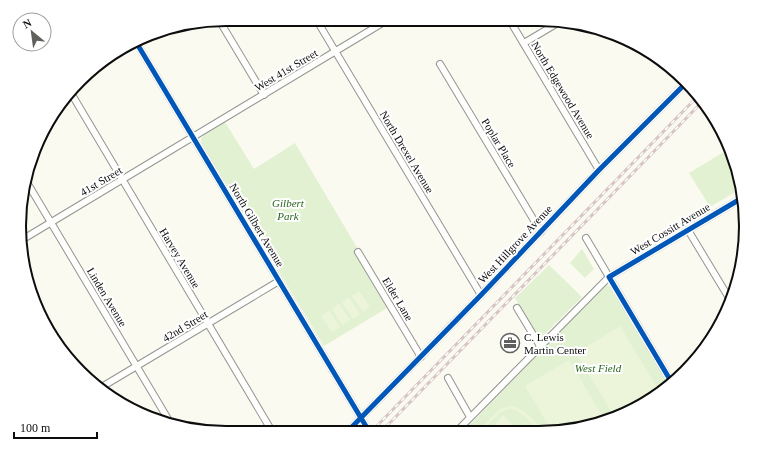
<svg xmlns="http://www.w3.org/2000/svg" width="765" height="452" viewBox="0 0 765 452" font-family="'Times New Roman',serif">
  <rect width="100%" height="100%" fill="#fbfaf1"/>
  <g fill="#e2f1d1">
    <polygon points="225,122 254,169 295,143 359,251 355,254 387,308 324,346 202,144 201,139 203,136"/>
    <polygon points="727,150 742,188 710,207 689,173"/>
    <polygon points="582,249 594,269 585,278 570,263"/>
    <polygon points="549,265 582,297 543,336 540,337 537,335 515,298"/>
    <polygon points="605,285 610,286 669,385 643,405 605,422 553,433 462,433"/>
  </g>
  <g fill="#ecf5da">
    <polygon points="359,291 370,307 363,312 352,296"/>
    <polygon points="349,297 360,314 353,319 342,302"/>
    <polygon points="339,304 350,320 342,325 332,309"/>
    <polygon points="329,311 340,327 332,332 321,316"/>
    <polygon points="620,326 660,392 643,405 615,418 576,353"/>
    <polygon points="569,360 606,422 553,433 525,386"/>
    <path d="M 511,406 C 525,408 536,423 545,433 L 542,433 C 510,402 511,400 480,433 L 476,433 L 500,409 Z"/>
    <polygon points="503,415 521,433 487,433"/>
  </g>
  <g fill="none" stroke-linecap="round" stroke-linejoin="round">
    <g stroke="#949490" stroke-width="8">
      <g id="minor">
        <polyline points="316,19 481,295"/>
        <polyline points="509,19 599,170"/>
        <polyline points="219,20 264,95"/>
        <polyline points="136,42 370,433"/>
        <polyline points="524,43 561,21"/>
        <polyline points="440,64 541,232"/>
        <polyline points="71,93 273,433"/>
        <polyline points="25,179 171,424"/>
        <polyline points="688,230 729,298"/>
        <polyline points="586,238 672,383"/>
        <polyline points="20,241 389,19"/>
        <polyline points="358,252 421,357"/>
        <polyline points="517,308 540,346"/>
        <polyline points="448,378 470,417"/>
        <polyline points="100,388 279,281"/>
        <polyline points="346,433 481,295 599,170 685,84"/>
        <polyline points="455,433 609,277 742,198"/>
      </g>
    </g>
    <use href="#minor" stroke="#fefefd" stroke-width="6"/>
    <g stroke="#d7c5c3" stroke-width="3">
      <g id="rail">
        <polyline points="370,433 697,97"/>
        <polyline points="380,433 702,102"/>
      </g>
    </g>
    <use href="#rail" stroke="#fff" stroke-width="1.5" stroke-dasharray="4.5" stroke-linecap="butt"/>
    <g stroke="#fff" stroke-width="8">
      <g id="cycleway">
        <polyline points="136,42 370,433"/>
        <polyline points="672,383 609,277 742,198"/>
        <polyline points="346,433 481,295 599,170 685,84"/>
      </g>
    </g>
    <use href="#cycleway" stroke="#0057b8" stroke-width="5"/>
  </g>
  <defs>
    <g id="office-ring" transform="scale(1)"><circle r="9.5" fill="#fff" stroke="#60605d" stroke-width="1.5"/><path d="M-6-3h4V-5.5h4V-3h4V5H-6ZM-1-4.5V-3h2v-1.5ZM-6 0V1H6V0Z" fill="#60605d"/></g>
  </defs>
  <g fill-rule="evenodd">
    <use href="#office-ring" x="510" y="343"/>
  </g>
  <g text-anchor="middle" stroke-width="4" stroke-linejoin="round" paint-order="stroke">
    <g font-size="11" fill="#0d0d0d" stroke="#fff">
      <text transform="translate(286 70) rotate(-31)" y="4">West 41st Street</text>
      <text transform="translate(563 90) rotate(59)" y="4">North Edgewood Avenue</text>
      <text transform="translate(499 143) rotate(59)" y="4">Poplar Place</text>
      <text transform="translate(407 152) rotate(59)" y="4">North Drexel Avenue</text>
      <text transform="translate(101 181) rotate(-31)" y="4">41st Street</text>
      <text transform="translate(257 225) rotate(59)" y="4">North Gilbert Avenue</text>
      <text transform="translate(670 229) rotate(-31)" y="4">West Cossitt Avenue</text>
      <text transform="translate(515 244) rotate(-47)" y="4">West Hillgrove Avenue</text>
      <text transform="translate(180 258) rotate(59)" y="4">Harvey Avenue</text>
      <text transform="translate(107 297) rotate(59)" y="4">Linden Avenue</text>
      <text transform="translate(398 299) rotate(59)" y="4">Elder Lane</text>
      <text transform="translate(185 326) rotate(-31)" y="4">42nd Street</text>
    </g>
    <g font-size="11" font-style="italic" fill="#27651d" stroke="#fff">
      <text x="288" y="207">Gilbert<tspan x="288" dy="13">Park</tspan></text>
      <text x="598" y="372">West Field</text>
    </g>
    <g font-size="11" fill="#0d0d0d" stroke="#fff" text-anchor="start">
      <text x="524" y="341">C. Lewis<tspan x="524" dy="13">Martin Center</tspan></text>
    </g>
  </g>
  <path d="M0 0H765V452H0ZM226 26H539A200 200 0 0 1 739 226V226A200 200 0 0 1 539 426H226A200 200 0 0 1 26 226V226A200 200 0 0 1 226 26Z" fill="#fff" fill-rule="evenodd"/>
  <path fill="none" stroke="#0d0d0d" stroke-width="2" d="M226 26H539A200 200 0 0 1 739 226V226A200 200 0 0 1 539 426H226A200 200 0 0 1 26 226V226A200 200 0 0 1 226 26Z"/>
  <g transform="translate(32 32) rotate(331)"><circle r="19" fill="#ffffff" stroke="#9e9e9e"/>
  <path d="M0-3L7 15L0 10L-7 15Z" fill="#60605d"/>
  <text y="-6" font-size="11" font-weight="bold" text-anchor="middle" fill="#0d0d0d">N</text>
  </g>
  <path d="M14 432v6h83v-6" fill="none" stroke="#0d0d0d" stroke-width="2"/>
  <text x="20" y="432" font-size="12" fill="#0d0d0d" stroke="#ffffff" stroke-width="3" paint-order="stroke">100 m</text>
</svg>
